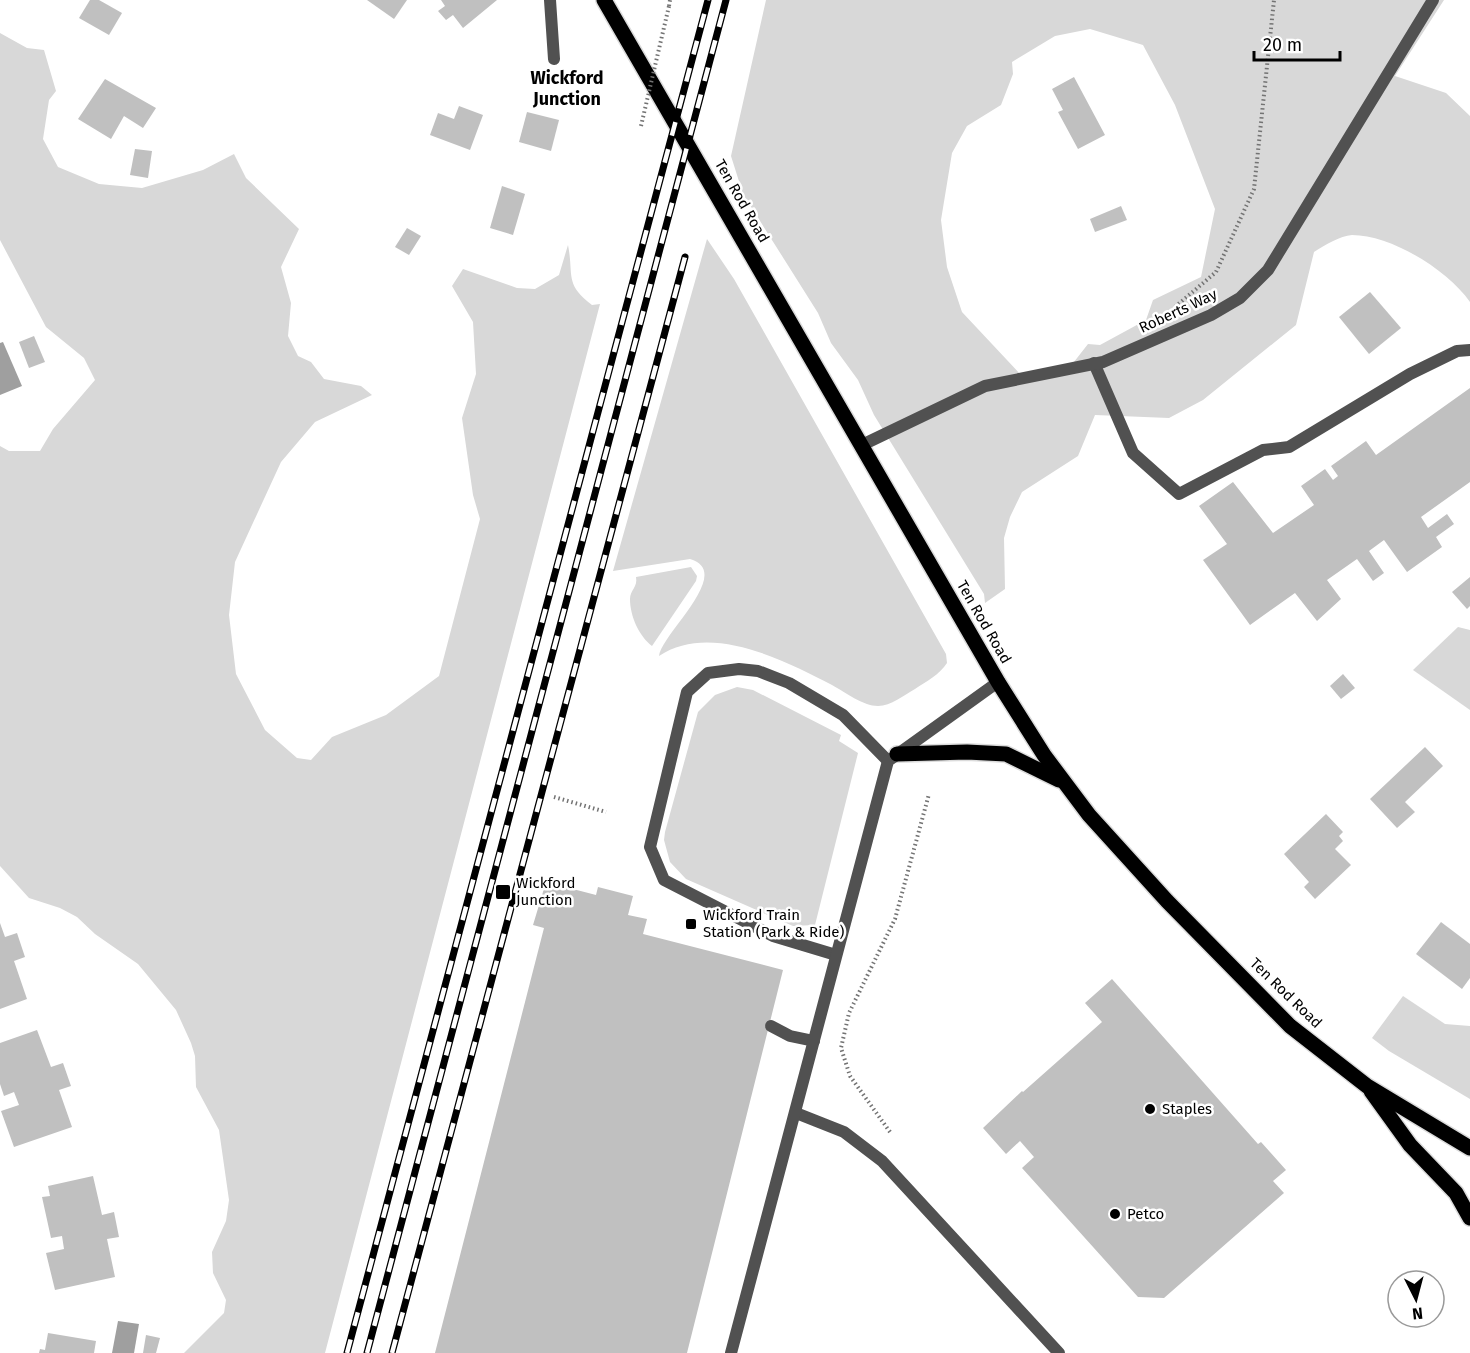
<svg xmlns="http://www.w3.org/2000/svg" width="1470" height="1353" viewBox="0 0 1470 1353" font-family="'Fira Sans',sans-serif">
  <rect width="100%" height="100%" fill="#fff"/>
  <g fill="#d8d8d8" fill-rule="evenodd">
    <path d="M 766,0 L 1444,0 L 1395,76 L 1446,93 L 1470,116 L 1470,302 C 1448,270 1391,235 1352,235 C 1340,236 1325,245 1314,252 L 1296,325 L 1203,400 L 1169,418 L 1095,415 L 1078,456 L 1022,492 L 1010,517 L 1004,538 L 1005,589 L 985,603 L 984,594 L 874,415 L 858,380 L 831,343 L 818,313 L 743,194 L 731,156 ZM 1090,29 L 1143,45 L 1175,105 L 1215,209 L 1201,277 L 1153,300 L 1146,320 L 1100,345 L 1088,344 L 1070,367 L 1021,375 L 962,312 L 947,267 L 941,220 L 952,153 L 967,126 L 1001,105 L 1013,74 L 1012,62 L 1055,36 Z"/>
    <path d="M 0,33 L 27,48 L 44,50 L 56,91 L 49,100 L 43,139 L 58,167 L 99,184 L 142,188 L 203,170 L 234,154 L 246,178 L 299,229 L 281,267 L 291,303 L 288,336 L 298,356 L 311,362 L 324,379 L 361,386 L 372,395 L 315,422 L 281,462 L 235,562 L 229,615 L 236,674 L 265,730 L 297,758 L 311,760 L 332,737 L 386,715 L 439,676 L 480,519 L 473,495 L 462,418 L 476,374 L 473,322 L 452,286 L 463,269 L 517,288 L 535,289 L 559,275 L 568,245 C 574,275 564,284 592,305 L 600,304 L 325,1353 L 184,1353 L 224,1313 L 226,1300 L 213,1273 L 212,1252 L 226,1221 L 229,1200 L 219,1130 L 196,1087 L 195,1056 L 191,1043 L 176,1010 L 138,964 L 95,934 L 77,917 L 60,908 L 29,898 L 0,866 L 0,446 L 9,451 L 40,451 L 53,429 L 95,380 L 84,358 L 46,327 L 0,240 Z"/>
    <path d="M 707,239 L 734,279 L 946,654 L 947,663 C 939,675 927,681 915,689 C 904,695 891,706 878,706 C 863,706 845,692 832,685 C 784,660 710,622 659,656 C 661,634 735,572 690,559 L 613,571 Z"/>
    <path d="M 691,567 L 697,576 L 696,581 L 652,646 C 639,636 630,616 630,599 C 630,590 638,587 636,577 Z"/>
    <polygon points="1458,627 1470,630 1470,710 1413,670"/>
    <polygon points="737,687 753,690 841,735 839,741 858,753 815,925 793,926 686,879 670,862 664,840 665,832 698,712 715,695"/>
    <polygon points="1403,996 1445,1024 1470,1026 1470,1099 1389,1051 1372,1038"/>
  </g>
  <g fill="#9f9f9f">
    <polygon points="3,342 22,386 0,395 0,343"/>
    <polygon points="118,1321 139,1324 134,1353 112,1353"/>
  </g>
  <g fill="#c0c0c0">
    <polygon points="90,0 99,0 122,13 109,35 79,18"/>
    <polygon points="367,0 407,0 394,19"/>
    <polygon points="441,0 497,0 463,28 453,15 446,20 438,11 445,6"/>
    <polygon points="1074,77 1105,135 1078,149 1058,112 1063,110 1052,89"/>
    <polygon points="105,79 156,108 143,128 124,116 111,139 78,119"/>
    <polygon points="459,106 483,115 470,150 430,135 438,113 454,119"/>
    <polygon points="527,112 559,120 551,151 519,142"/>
    <polygon points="135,149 152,151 148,178 130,175"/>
    <polygon points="502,186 525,194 513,235 490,228"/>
    <polygon points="1121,206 1127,220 1095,232 1090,219"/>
    <polygon points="407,228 421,236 409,255 395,247"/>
    <polygon points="1370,292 1401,328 1369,354 1339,317"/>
    <polygon points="34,336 45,362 29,368 19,342"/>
    <polygon points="1470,388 1470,482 1421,517 1428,528 1447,514 1454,524 1436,537 1442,547 1407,572 1384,540 1369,551 1384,573 1373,581 1357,559 1327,580 1341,599 1317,621 1295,593 1250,625 1203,560 1227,544 1199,506 1233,482 1273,533 1314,505 1301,486 1325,469 1333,480 1338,476 1331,466 1366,441 1376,455"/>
    <polygon points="1470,577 1470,606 1467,609 1452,592"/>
    <polygon points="1343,674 1355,688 1341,699 1330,686"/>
    <polygon points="1425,747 1443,766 1405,802 1415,812 1397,828 1370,799"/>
    <polygon points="1326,814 1343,832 1339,836 1343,841 1335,849 1351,865 1315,899 1304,887 1309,882 1284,854"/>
    <polygon points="546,882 596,895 598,887 633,896 628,915 647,919 643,934 783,970 687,1353 435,1353 544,928 533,925"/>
    <polygon points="1441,922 1470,944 1470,978 1462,989 1416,954"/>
    <polygon points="0,923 5,937 17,933 25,957 14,961 27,999 0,1009"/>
    <polygon points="1112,979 1258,1144 1261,1142 1286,1170 1273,1181 1284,1193 1164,1298 1138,1297 1022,1168 1034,1157 1020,1141 1006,1154 983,1128 1022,1091 1023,1092 1102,1022 1085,1003"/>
    <polygon points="37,1030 51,1067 63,1063 71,1086 59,1090 72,1127 14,1147 1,1111 19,1105 14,1092 4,1096 0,1084 0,1043"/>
    <polygon points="93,1176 102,1215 114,1212 119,1237 107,1239 115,1277 55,1290 46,1253 64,1249 62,1236 51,1238 42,1197 50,1196 48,1186"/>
    <polygon points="48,1333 96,1341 94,1353 39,1353 40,1349 45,1350"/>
    <polygon points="146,1335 160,1338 156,1353 143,1353"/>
  </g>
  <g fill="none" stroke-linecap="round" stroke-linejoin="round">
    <g stroke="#dbdbdb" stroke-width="18">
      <g id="primary">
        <polyline points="604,0 998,682 1044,755 1089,815 1167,901 1290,1026 1367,1086 1470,1148"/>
        <polyline points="897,754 967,752 1006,754 1059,780"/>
        <polyline points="1371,1091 1410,1145 1456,1193 1470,1218"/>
      </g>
    </g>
    <g stroke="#737373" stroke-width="4" stroke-dasharray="1.5 3" stroke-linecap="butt">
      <polyline points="669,6 670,0"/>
      <polyline points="1175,307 1216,272 1254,189 1274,0"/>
      <polyline points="554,797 606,812"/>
      <polyline points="890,1132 850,1076 841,1048 849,1013 895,919 929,794"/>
    </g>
    <g stroke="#515151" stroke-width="12">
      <polyline points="550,0 554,59"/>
      <polyline points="1094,363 1133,453 1179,494 1263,450 1289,447 1410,374 1457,351 1470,350"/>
      <polyline points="836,955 773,936 664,880 650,847 687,692 708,673 739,669 758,671 789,683 843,715 888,761"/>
      <polyline points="771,1026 790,1036 814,1041"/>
      <polyline points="796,1113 844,1132 882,1161 1059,1353"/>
      <polyline points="731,1353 888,761 998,682"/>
    </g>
    <polyline stroke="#515151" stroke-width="12" points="862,445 985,386 1103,362 1211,315 1240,298 1268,270 1433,0"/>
    <use href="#primary" stroke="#000" stroke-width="15"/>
    <g stroke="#000" stroke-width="7">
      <g id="rail">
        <polyline points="347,1353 708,0"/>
        <polyline points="367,1353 726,0"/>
        <polyline points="392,1353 685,257"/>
      </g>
    </g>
    <use href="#rail" stroke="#fff" stroke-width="4.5" stroke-dasharray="14" stroke-linecap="butt"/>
    <polyline stroke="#737373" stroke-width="4" stroke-dasharray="1.5 3" stroke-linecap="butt" points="641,126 669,6"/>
  </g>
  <g fill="#000" stroke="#fff" stroke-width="2">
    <rect x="495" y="884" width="16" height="16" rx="3"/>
    <rect x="685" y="918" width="12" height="12" rx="3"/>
    <circle cx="1150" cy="1109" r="6"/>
    <circle cx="1115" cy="1214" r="6"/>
  </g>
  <g text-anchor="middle" stroke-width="5" stroke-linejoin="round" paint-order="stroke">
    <g font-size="15" fill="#000" stroke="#fff">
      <text transform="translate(742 201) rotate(60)" y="5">Ten Rod Road</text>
      <text transform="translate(1178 311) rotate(-25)" y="5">Roberts Way</text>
      <text transform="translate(984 622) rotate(60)" y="5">Ten Rod Road</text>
      <text transform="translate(1286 993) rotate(44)" y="5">Ten Rod Road</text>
    </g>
    <g font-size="15" fill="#000" stroke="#fff" text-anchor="start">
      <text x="516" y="888">Wickford<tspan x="516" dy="17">Junction</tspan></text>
      <text x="703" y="920">Wickford Train<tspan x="703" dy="17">Station (Park &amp; Ride)</tspan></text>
      <text x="1162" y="1114">Staples</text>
      <text x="1127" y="1219">Petco</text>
    </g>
    <g font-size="18" font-weight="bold" fill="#000" stroke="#fff">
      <text x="567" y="84">Wickford<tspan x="567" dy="21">Junction</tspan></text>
    </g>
  </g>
  <g transform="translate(1416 1299) rotate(174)"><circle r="28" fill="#ffffff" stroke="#999999" stroke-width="1.5"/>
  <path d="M0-4.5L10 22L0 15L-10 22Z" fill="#000000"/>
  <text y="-9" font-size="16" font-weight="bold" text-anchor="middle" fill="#000000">N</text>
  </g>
  <path d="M1254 51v9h86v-9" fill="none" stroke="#000000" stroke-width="3"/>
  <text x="1263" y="51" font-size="18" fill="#000000" stroke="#ffffff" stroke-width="4.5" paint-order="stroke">20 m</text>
</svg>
